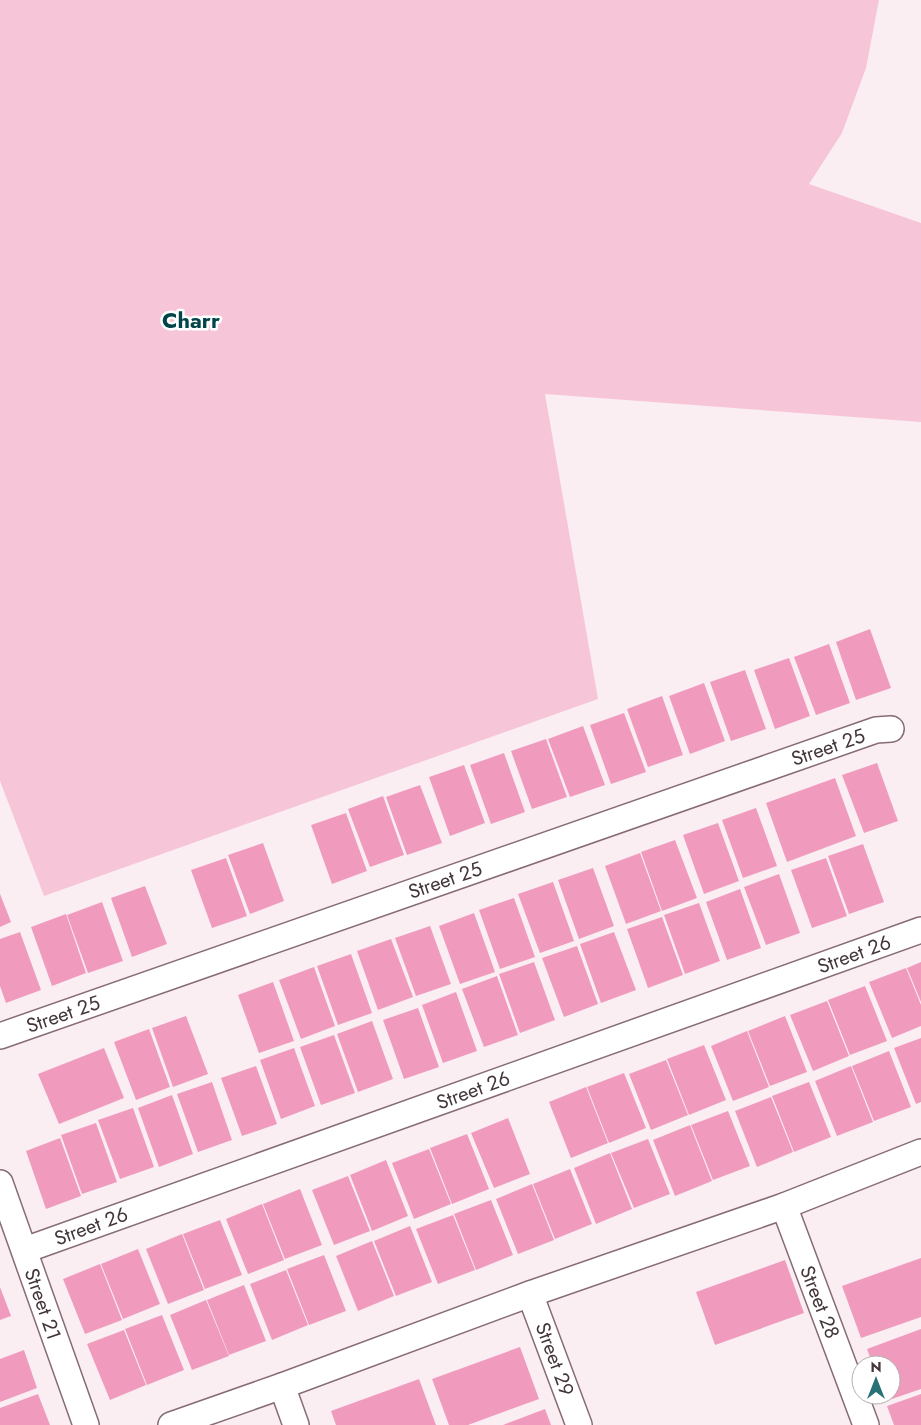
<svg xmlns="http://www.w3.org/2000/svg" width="921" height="1425" viewBox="0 0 921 1425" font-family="Jost,sans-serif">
  <rect width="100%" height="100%" fill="#fbeef3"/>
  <polygon fill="#f6c6d8" points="0,0 879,0 866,68 842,133 809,184 921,223 921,422 545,394 598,699 44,896 0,781"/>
  <g fill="#f09bbe">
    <polygon points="870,629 891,688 856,700 836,642"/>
    <polygon points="829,644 850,703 816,715 794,657"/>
    <polygon points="789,658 810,716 775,729 754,670"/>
    <polygon points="745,670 766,729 731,741 710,682"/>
    <polygon points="704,683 725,741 690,754 669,696"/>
    <polygon points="662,696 683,755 648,767 627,709"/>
    <polygon points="624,713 646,772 611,784 590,725"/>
    <polygon points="583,726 605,785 570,797 548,739"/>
    <polygon points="546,739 567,797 532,809 511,751"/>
    <polygon points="504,753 525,812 491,824 470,765"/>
    <polygon points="877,763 898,821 864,833 842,775"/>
    <polygon points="464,765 485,823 450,836 429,777"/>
    <polygon points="835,778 856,836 787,862 766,803"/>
    <polygon points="420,785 442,843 407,855 386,797"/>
    <polygon points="383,796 404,855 370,867 348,809"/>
    <polygon points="756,808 777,866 743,878 722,820"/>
    <polygon points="346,813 367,871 332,884 311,825"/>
    <polygon points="718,823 739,881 704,894 683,835"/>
    <polygon points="675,840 697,898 662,911 641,852"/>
    <polygon points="263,843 284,901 250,914 228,855"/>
    <polygon points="863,844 884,902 849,914 828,856"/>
    <polygon points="640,853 661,911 626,924 605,866"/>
    <polygon points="226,858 247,916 212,928 191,870"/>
    <polygon points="826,858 847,916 812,928 791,870"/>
    <polygon points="593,868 614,926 579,939 558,880"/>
    <polygon points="779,874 800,933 766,945 744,887"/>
    <polygon points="553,882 574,941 540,953 518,894"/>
    <polygon points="145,886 167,944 132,957 111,898"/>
    <polygon points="740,889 761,948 727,960 706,902"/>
    <polygon points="0,894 11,922 0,927"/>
    <polygon points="514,898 535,957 500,969 479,910"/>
    <polygon points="102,902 123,961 88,973 67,915"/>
    <polygon points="699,903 720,961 685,974 664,915"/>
    <polygon points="474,913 495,972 460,984 439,926"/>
    <polygon points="66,914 86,973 52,986 31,927"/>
    <polygon points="662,917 683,975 648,988 627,929"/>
    <polygon points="430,926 451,984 416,996 395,938"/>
    <polygon points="20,932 41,990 6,1003 0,986 0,939"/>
    <polygon points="614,932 636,990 601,1003 580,944"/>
    <polygon points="391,939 413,997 378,1010 357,951"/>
    <polygon points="577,946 598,1004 564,1017 542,958"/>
    <polygon points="351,954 372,1013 338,1025 317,966"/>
    <polygon points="534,962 555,1020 520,1033 499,974"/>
    <polygon points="921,962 921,1002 907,968"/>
    <polygon points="314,967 335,1026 301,1039 279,980"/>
    <polygon points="906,968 921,1005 921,1026 892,1038 869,982"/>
    <polygon points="497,976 518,1035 484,1047 462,989"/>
    <polygon points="273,982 294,1041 259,1053 238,995"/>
    <polygon points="865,986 887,1041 850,1055 828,1000"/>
    <polygon points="456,992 477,1051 443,1063 422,1005"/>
    <polygon points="827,1001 849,1056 813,1071 790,1015"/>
    <polygon points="418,1008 439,1067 404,1079 383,1020"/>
    <polygon points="186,1016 208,1074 173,1087 152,1028"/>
    <polygon points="785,1016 807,1072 770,1086 748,1031"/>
    <polygon points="372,1021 393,1079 358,1092 337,1034"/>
    <polygon points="149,1029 170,1087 136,1100 114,1042"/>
    <polygon points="747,1031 769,1087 733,1101 711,1046"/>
    <polygon points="334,1035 355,1093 321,1105 300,1047"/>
    <polygon points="921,1038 921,1102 916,1104 894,1048"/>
    <polygon points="704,1045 726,1100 689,1115 667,1059"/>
    <polygon points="104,1048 124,1098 59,1124 38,1074"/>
    <polygon points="294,1048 315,1106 281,1119 260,1060"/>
    <polygon points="889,1051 911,1107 874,1121 852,1066"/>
    <polygon points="666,1060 688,1115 651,1130 629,1074"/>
    <polygon points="256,1066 277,1124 242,1136 221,1078"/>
    <polygon points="851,1066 873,1122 837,1136 815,1081"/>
    <polygon points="624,1073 646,1128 609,1143 587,1087"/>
    <polygon points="212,1082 232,1140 198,1152 177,1094"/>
    <polygon points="809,1082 831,1137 794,1152 772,1096"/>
    <polygon points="586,1087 608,1143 571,1158 549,1102"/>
    <polygon points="172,1095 193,1154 159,1167 138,1108"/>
    <polygon points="771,1097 793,1152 757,1167 735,1111"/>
    <polygon points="133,1108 154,1167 120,1179 98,1120"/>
    <polygon points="728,1111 750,1166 713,1180 691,1125"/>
    <polygon points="508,1118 530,1174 494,1188 471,1133"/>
    <polygon points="96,1123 117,1182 82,1194 61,1135"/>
    <polygon points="690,1125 712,1181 675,1196 653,1140"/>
    <polygon points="467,1134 489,1189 452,1204 430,1148"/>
    <polygon points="60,1138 81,1196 46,1209 26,1151"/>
    <polygon points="648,1139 670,1194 634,1208 611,1153"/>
    <polygon points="429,1149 451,1204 414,1219 392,1163"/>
    <polygon points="610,1153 632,1209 596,1224 574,1168"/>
    <polygon points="386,1160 408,1216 372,1231 350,1175"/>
    <polygon points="570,1169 592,1224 555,1239 533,1184"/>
    <polygon points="348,1176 370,1231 334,1245 312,1190"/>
    <polygon points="532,1184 554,1240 518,1254 496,1199"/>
    <polygon points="300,1189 322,1245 285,1259 263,1204"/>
    <polygon points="491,1200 513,1255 476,1270 454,1214"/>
    <polygon points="262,1204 284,1260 248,1274 226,1219"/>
    <polygon points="453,1215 475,1270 438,1284 416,1229"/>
    <polygon points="220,1220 242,1275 205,1289 183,1234"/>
    <polygon points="410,1226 432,1282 396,1296 374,1241"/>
    <polygon points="182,1234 204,1290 168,1304 146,1249"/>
    <polygon points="372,1241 394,1296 358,1311 336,1256"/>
    <polygon points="138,1249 160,1304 123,1319 101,1264"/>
    <polygon points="324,1255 346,1311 309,1325 287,1269"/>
    <polygon points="921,1258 921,1317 861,1338 842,1286"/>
    <polygon points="785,1260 804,1313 715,1345 696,1292"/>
    <polygon points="100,1264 122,1320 85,1334 63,1279"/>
    <polygon points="286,1270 308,1325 272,1340 250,1284"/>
    <polygon points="244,1285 266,1341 229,1355 207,1300"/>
    <polygon points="0,1287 11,1316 0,1320"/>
    <polygon points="206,1300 229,1356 192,1370 170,1315"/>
    <polygon points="162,1315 184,1370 147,1385 125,1329"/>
    <polygon points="921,1329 921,1389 886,1401 884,1395 891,1395 891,1365 873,1365 867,1349"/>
    <polygon points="124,1330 146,1385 110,1400 87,1344"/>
    <polygon points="520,1347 539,1399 468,1425 449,1425 432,1379"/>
    <polygon points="24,1350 37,1388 0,1402 0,1359"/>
    <polygon points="419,1379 436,1425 336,1425 331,1411"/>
    <polygon points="38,1394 50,1425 0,1425 0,1408"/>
    <polygon points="921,1394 921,1425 894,1425 887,1406"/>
    <polygon points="545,1409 551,1425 503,1425"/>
  </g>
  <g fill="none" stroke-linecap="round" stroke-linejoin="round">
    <g stroke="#876b75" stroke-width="28">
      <g id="minor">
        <polyline points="0,1036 876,730 891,729"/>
        <polyline points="0,1183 86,1425"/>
        <polyline points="784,1206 866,1425"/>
        <polyline points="25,1250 921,930"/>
        <polyline points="530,1294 579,1425"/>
        <polyline points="282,1386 296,1425"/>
        <polyline points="171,1425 282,1386 530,1294 784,1206 921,1152"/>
      </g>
    </g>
    <use href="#minor" stroke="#fff" stroke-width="25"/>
  </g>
  <g text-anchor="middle" stroke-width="5" stroke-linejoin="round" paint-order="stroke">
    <g font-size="20" fill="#43363b" stroke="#fff">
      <text transform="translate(828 747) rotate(-19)" y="7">Street 25</text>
      <text transform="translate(445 880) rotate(-19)" y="7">Street 25</text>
      <text transform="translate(854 954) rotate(-20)" y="7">Street 26</text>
      <text transform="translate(63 1014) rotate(-19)" y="7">Street 25</text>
      <text transform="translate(473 1090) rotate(-20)" y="7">Street 26</text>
      <text transform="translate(91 1226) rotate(-20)" y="7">Street 26</text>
      <text transform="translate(820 1302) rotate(69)" y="7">Street 28</text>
      <text transform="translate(43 1304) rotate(71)" y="7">Street 21</text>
      <text transform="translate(555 1359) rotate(70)" y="7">Street 29</text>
    </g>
    <g font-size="22" font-weight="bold" fill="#014549" stroke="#fff">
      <text x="191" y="328">Charr</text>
    </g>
  </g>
  <g transform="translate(876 1380)"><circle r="24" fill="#ffffff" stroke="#b4afb1"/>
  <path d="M0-4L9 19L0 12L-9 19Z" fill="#287276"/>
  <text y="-8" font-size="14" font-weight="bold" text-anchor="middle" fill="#43363b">N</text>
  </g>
</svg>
